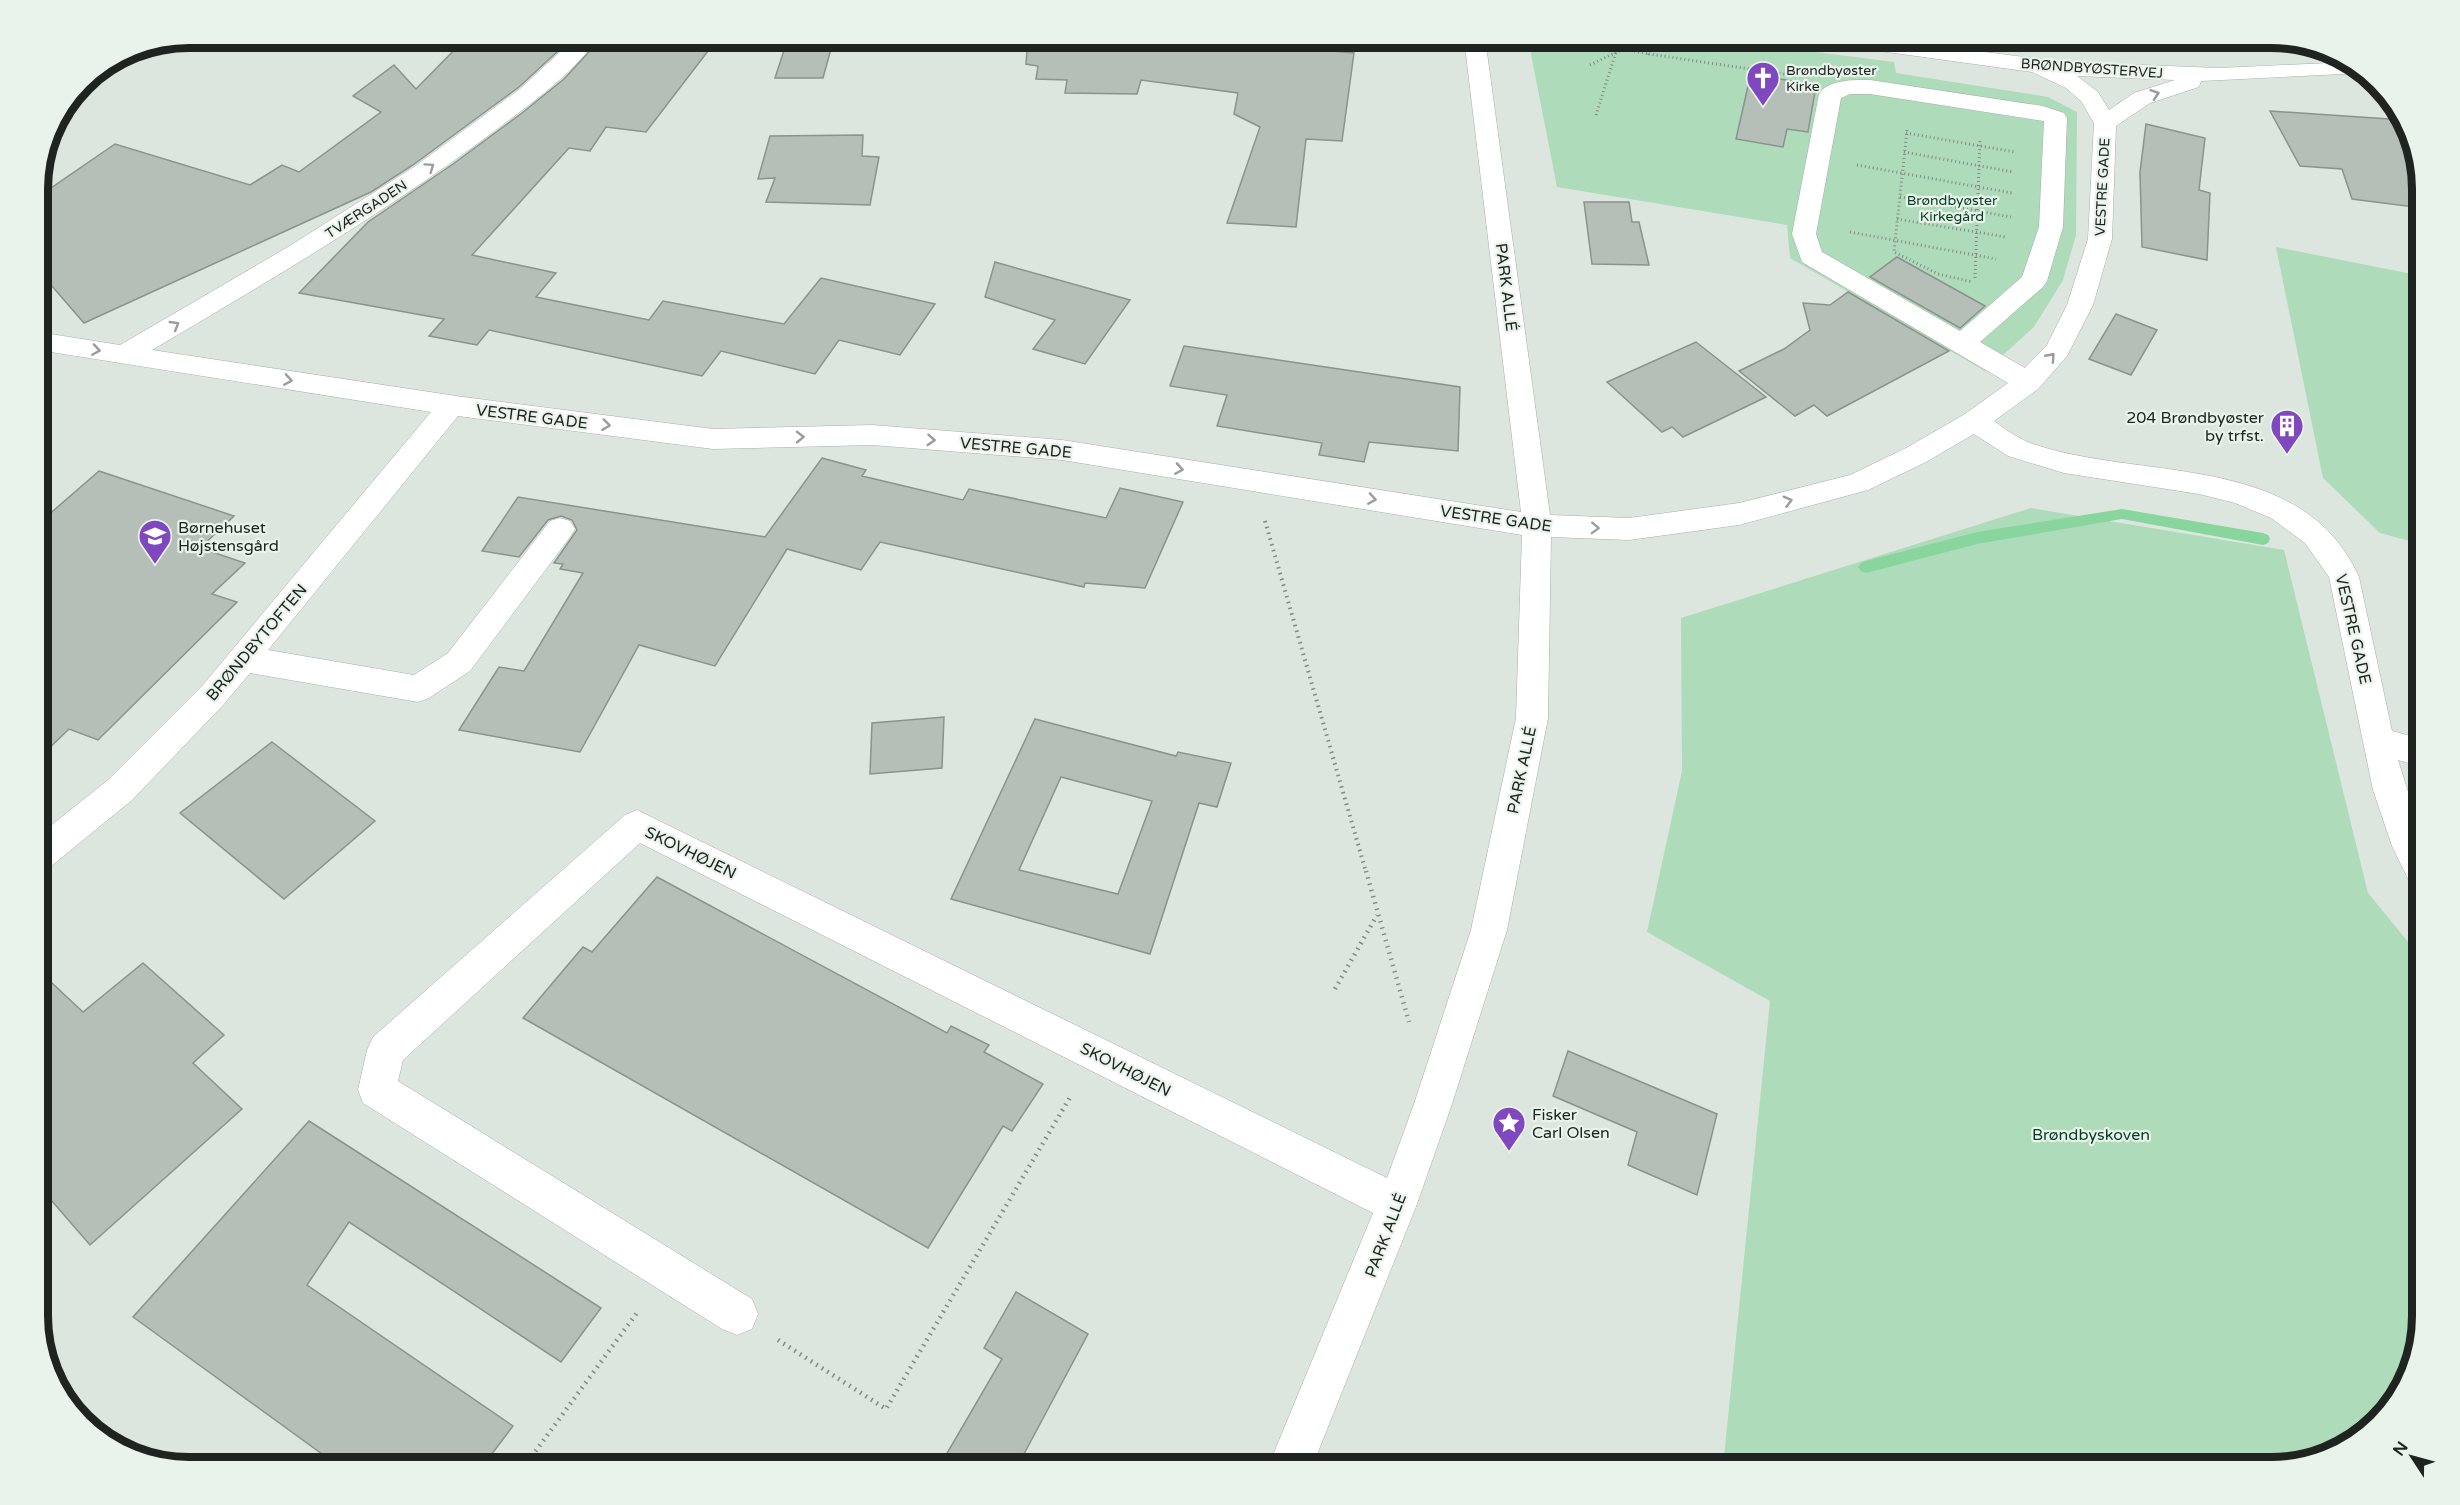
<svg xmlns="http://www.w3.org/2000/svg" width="2460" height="1505" viewBox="0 0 2460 1505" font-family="'Varela Round',sans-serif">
  <rect width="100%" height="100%" fill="#dce6de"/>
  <g fill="#aedbb9">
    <polygon points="1547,38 1705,38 1894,62 1896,73 2048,97 2077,112 2076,235 2063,280 2034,327 1985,371 1790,258 1787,225 1557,187 1530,49"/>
    <polygon points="2276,247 2422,276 2422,544 2380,533 2323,478"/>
    <polygon points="2031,508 2284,550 2368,893 2422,959 2422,1316 2402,1392 2347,1447 2271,1467 1723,1467 1770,1001 1647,932 1682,771 1681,618"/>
  </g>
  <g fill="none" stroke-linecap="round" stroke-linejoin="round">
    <polygon fill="#89d59e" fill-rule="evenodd" points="2122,509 2263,533 2268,535 2270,539 2268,543 2263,545 2122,519 1977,544 1866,573 1861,571 1858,567 1861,563 1866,561 1977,532"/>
  </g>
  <g fill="#b5beb7" stroke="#8a938c" stroke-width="1.5" fill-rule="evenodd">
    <polygon points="466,38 570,40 519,87 413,165 371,192 84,323 38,270 38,197 115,144 250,185 282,165 299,172 381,112 353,96 394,65 416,89"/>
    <polygon points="607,38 718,38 646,132 606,127 590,151 569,148 472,255 556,273 536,297 649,320 663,301 784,324 821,278 935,304 900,355 839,340 815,374 721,351 702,376 489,330 477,345 429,336 444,319 299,293 368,222 453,164 522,113 564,79 598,42 604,42"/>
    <polygon points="788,38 834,38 823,78 775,78"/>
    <polygon points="1028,38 1231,38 1229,41 1354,53 1342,141 1306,139 1296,227 1227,223 1260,127 1234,114 1238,93 1141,80 1137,94 1065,93 1067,80 1036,79 1038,66 1026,64"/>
    <polygon points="1751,73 1816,86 1808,132 1787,129 1783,147 1736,139"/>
    <polygon points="2270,111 2404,120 2422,179 2422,208 2352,199 2342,169 2300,166"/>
    <polygon points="2146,124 2205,138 2199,190 2210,193 2207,260 2142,247 2140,172"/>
    <polygon points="863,135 862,156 879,157 870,205 766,202 775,178 758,179 770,136"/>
    <polygon points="1584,202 1629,202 1632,222 1639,222 1649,265 1592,264"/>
    <polygon points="1897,257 1985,306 1960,328 1870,277"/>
    <polygon points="995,262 1130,300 1085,364 1033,349 1055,320 985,297"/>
    <polygon points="1848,292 1949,351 1827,416 1814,405 1795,416 1739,371 1784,349 1810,330 1803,303 1830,305"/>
    <polygon points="2116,314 2157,330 2131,375 2089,359"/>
    <polygon points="1696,342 1766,397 1683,437 1672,427 1662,432 1607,382"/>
    <polygon points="1184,346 1460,387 1458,451 1369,442 1364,462 1319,455 1322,443 1217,426 1227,395 1170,386"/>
    <polygon points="822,458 866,470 862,476 963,500 969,489 1106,518 1120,488 1183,502 1145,588 1085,583 1084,587 880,542 861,570 787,549 715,666 639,645 580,752 459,730 499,667 524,671 583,573 560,569 563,564 554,563 577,530 572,520 561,516 548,520 519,557 482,551 518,497 765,537"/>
    <polygon points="99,471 234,516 200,548 245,563 212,594 237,602 98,740 69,729 38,759 38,524"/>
    <polygon points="944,717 942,768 870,774 872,723"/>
    <path d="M 1035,719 L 1176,756 L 1178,752 L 1231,763 L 1217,807 L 1199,803 L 1150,954 L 951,899 ZM 1061,777 L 1152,801 L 1118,894 L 1019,870 Z"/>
    <polygon points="272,742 375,821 284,899 180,813"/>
    <polygon points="657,877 947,1033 951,1026 989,1045 984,1052 1043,1084 1012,1131 1003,1126 928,1248 523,1018 583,947 592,952"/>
    <polygon points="143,963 224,1035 193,1063 242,1109 90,1245 38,1185 38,970 83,1012"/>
    <polygon points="1568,1051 1717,1114 1697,1195 1628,1165 1637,1132 1553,1096"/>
    <polygon points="309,1121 601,1308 561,1362 349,1222 307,1285 513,1426 482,1467 340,1467 133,1317"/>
    <polygon points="1016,1292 1088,1334 1017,1467 939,1467 1002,1359 984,1348"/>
  </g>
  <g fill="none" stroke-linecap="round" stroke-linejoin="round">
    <g stroke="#a7b0a9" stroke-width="1">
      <path id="minor" d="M 575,38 L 598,38 C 572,75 529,105 493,132 C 385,213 269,281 152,350 L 463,397 L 713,429 L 872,425 L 1062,440 L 1521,512 L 1464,38 L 1485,38 L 1550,515 L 1629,518 L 1739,503 L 1850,475 L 1906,448 L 1965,414 L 2008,383 L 1802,262 L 1792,234 L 1819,94 C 1829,79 1854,80 1870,80 L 2043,106 L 2064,113 L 2067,118 L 2063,227 L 2047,281 L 2043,287 L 1980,342 L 2025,368 L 2047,345 L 2067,305 L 2088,239 L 2094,123 L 2081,101 L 2066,88 L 2032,72 L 1829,44 L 1821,43 L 1819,38 L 1874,38 L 2063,62 L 2219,68 L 2351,62 L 2362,73 L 2201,81 L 2199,87 L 2150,103 L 2116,126 L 2112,239 L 2093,305 L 2067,356 L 2038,389 L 1994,421 C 2006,430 2019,439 2033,444 C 2141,481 2303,451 2359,577 L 2392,731 L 2422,739 L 2422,767 L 2398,760 L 2422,836 L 2422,887 L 2410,883 L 2392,846 L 2373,790 L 2329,577 L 2305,543 L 2271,518 L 2235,503 L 2199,494 L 2064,473 L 2008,456 L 1974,434 L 1926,462 L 1868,490 L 1739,525 L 1629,540 L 1551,537 L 1548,718 L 1507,930 L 1452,1104 L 1417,1204 L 1312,1467 L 1268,1467 L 1373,1213 L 640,843 L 403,1060 L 398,1081 L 752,1299 L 758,1314 L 752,1329 L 737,1335 L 722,1329 L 363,1103 L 358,1090 L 367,1050 L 373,1037 L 625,815 L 637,810 L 1387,1178 L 1414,1104 L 1471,930 L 1516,718 L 1522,535 L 1062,460 L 872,445 L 713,449 L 458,416 L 268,650 L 414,675 L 448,653 L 550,521 L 560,518 L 570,521 L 575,529 L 570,537 L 470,671 L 429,698 L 418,702 L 250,673 L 224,704 L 132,800 L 50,867 L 38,871 L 38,836 L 108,780 L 202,686 L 431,412 L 38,350 L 38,332 L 120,345 L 288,247 L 414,167 L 520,89 ZM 2077,76 L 2175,80 L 2134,93 L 2109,110 L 2098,92 ZM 1850,94 L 1870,94 L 2044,121 L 2039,227 L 2022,277 L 1960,331 L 1822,252 L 1816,234 L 1841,98 Z"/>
    </g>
    <g stroke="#838a85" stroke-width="3" stroke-dasharray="1 3" stroke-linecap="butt">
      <polyline points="1652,38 1649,54 1797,76"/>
      <polyline points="1590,65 1623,49 1649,54"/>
      <polyline points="1596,115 1616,52"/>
      <polyline points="1907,130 1894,252 1938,274 1973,282"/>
      <polyline points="1906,133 2015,152"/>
      <polyline points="1904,152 2013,172"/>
      <polyline points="1857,165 2012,193"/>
      <polyline points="1900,197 2011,217"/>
      <polyline points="1897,219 2006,237"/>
      <polyline points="1850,232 1996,259"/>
      <polyline points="1975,278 1980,139"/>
    </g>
    <polyline stroke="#838a85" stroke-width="4" stroke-dasharray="1.5 4.5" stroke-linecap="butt" points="1265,521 1366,872"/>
    <g stroke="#838a85" stroke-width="4.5" stroke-dasharray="1.5 5" stroke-linecap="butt">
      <polyline points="1366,871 1409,1022"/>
      <polyline points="1335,989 1377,915"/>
      <polyline points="778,1340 886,1409 1072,1094"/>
      <polyline points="524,1467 639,1310"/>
    </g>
    <use href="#minor" fill="#fff" fill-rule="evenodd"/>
  </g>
  <defs><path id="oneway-chevron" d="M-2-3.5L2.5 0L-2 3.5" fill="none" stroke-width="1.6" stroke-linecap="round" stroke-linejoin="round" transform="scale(1.5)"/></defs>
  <g stroke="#9b9c9b">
    <use href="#oneway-chevron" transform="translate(2155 94) rotate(-19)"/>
    <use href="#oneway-chevron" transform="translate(430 167) rotate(-35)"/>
    <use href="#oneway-chevron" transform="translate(175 325) rotate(-31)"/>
    <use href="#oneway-chevron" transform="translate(96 350) rotate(9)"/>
    <use href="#oneway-chevron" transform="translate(2051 357) rotate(-48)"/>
    <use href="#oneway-chevron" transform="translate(288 380) rotate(9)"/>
    <use href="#oneway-chevron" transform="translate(606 425) rotate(7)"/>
    <use href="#oneway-chevron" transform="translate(800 437) rotate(-1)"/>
    <use href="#oneway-chevron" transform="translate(931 440) rotate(4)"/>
    <use href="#oneway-chevron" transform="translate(1179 469) rotate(9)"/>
    <use href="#oneway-chevron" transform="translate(1372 499) rotate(9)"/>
    <use href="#oneway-chevron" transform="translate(1788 501) rotate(-15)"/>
    <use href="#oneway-chevron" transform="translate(1595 528) rotate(2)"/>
  </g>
  <defs>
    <g id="church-pin" transform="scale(1.725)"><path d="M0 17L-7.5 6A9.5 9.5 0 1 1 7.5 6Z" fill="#8048bf" stroke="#e9f3eb"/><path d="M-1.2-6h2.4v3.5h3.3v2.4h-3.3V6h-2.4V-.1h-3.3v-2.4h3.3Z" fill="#fff"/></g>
    <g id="building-pin" transform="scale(1.725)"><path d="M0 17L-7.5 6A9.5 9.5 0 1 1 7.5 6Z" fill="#8048bf" stroke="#e9f3eb"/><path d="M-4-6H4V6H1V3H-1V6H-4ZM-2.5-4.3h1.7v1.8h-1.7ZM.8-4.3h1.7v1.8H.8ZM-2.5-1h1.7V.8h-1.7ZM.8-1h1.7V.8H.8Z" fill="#fff"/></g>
    <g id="school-pin" transform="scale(1.725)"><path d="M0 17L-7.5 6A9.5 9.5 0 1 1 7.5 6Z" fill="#8048bf" stroke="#e9f3eb"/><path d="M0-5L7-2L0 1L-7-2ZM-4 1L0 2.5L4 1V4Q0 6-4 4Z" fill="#fff"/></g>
    <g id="sight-pin" transform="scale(1.725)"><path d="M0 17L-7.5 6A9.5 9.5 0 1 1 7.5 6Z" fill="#8048bf" stroke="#e9f3eb"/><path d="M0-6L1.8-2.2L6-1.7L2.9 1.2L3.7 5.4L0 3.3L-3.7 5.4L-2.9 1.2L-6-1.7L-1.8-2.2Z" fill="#fff"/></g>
  </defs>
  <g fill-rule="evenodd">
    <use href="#church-pin" x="1763" y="78"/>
    <use href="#building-pin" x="2287" y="426"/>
    <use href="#school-pin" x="155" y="536"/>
    <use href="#sight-pin" x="1509" y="1123"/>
  </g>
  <g text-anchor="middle" stroke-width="4.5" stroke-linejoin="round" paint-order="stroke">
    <g font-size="14" fill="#202421" stroke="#e9f3eb">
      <text transform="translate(2092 68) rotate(4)" y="5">BRØNDBYØSTERVEJ</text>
      <text transform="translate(2102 187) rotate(-87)" y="5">VESTRE GADE</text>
      <text transform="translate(366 209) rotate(-33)" y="5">TVÆRGADEN</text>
    </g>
    <g font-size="14" fill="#202421" stroke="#e9f3eb" text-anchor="start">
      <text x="1786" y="75">Brøndbyøster<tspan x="1786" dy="16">Kirke</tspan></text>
    </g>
    <g font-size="14" fill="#023f1d" stroke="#e9f3eb">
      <text x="1952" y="205">Brøndbyøster<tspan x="1952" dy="16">Kirkegård</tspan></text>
    </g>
    <g font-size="16" fill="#202421" stroke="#e9f3eb">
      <text transform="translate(1507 287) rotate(83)" y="6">PARK ALLÉ</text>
      <text transform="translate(532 416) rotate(7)" y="6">VESTRE GADE</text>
      <text transform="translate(1016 447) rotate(5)" y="6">VESTRE GADE</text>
      <text transform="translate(1496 518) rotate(8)" y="6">VESTRE GADE</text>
      <text transform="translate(2354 629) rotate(77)" y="6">VESTRE GADE</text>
      <text transform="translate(256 642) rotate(-50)" y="6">BRØNDBYTOFTEN</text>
      <text transform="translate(1521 770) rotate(-78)" y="6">PARK ALLÉ</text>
      <text transform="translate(691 852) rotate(26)" y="6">SKOVHØJEN</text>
      <text transform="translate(1126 1069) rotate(27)" y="6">SKOVHØJEN</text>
      <text transform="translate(1385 1235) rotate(-69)" y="6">PARK ALLÉ</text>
    </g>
    <g font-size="16" fill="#202421" stroke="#e9f3eb" text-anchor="start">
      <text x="2264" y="423" text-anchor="end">204 Brøndbyøster<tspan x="2264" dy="18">by trfst.</tspan></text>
      <text x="178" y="533">Børnehuset<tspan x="178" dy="18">Højstensgård</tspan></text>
      <text x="1532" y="1120">Fisker<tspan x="1532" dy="18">Carl Olsen</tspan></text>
    </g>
    <g font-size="16" fill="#023f1d" stroke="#e9f3eb">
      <text x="2091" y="1140">Brøndbyskoven</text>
    </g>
  </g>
  <path d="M0 0H2460V1505H0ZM189 48H2271A141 141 0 0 1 2412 189V1316A141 141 0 0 1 2271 1457H189A141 141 0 0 1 48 1316V189A141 141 0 0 1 189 48Z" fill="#e9f3eb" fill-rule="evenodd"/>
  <path fill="none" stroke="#202421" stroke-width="8" d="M189 48H2271A141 141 0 0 1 2412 189V1316A141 141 0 0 1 2271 1457H189A141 141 0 0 1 48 1316V189A141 141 0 0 1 189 48Z"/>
  <g transform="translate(2412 1457) rotate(306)" stroke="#e9f3eb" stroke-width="4.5" paint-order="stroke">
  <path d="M0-4.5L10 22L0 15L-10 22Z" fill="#202421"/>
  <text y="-9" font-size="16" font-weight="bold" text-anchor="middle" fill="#202421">N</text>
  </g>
</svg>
